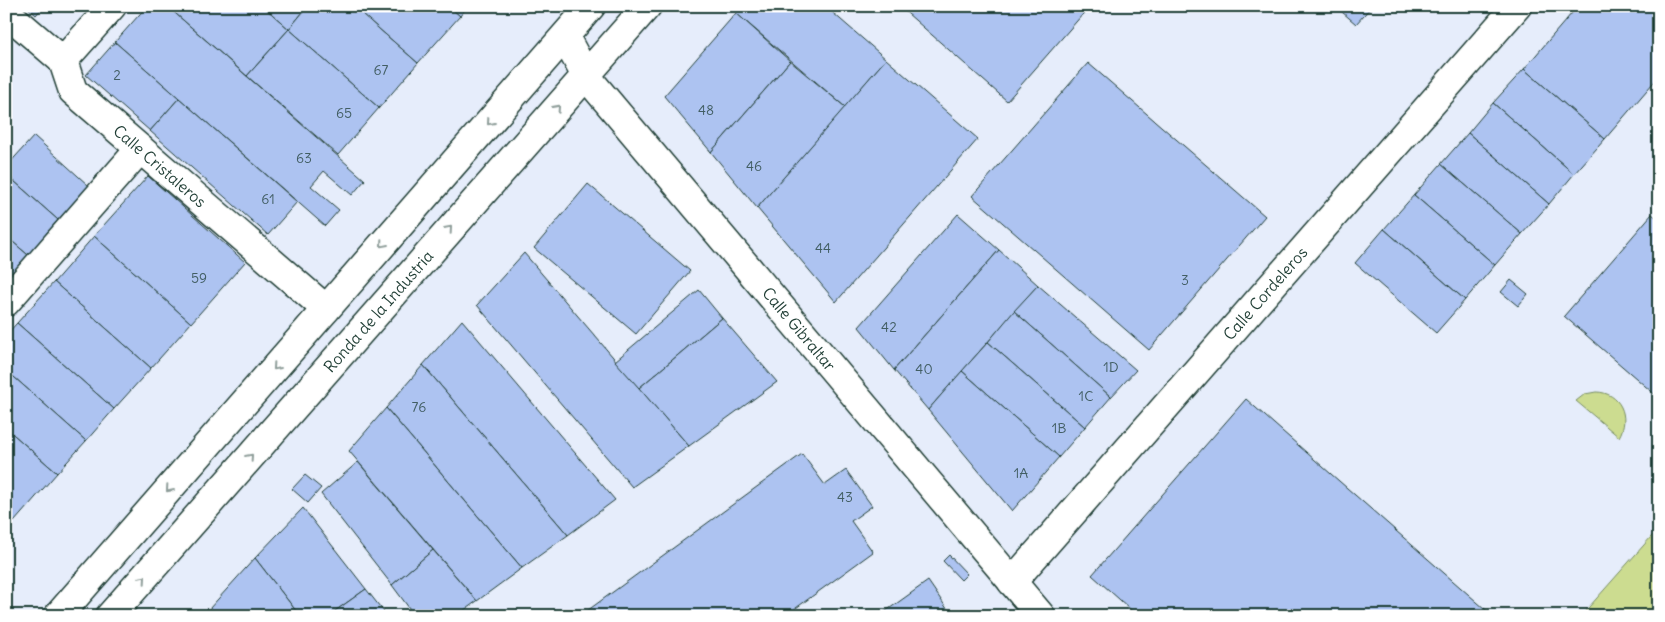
<svg xmlns="http://www.w3.org/2000/svg" width="1665" height="622" viewBox="0 0 1665 622" font-family="Delius,sans-serif">
  <rect width="100%" height="100%" fill="#e6edfb"/>
  <filter id="ink" filterUnits="userSpaceOnUse"><feTurbulence type="fractalNoise" baseFrequency=".02" numOctaves="2"/><feDisplacementMap in="SourceGraphic" scale="10" xChannelSelector="R" yChannelSelector="G"/><feConvolveMatrix kernelMatrix="1 2 1 2 8 2 1 2 1" color-interpolation-filters="sRGB"/></filter>
  <g filter="url(#ink)">
    <g fill="#ccdc90" stroke="#768c62">
      <path d="M 1596,392 C 1620,392 1631,417 1619,437 L 1576,401 L 1585,394 Z"/>
      <polygon points="1659,528 1659,616 1581,616"/>
    </g>
    <g fill="#adc3f1" stroke="#1f3d34">
      <polygon points="26,6 44,6 36,15"/>
      <polygon points="147,6 167,6 365,180 352,195 324,171 311,186 339,210 325,226 115,42"/>
      <polygon points="167,6 263,6 289,29 247,76"/>
      <polygon points="263,6 308,6 289,29"/>
      <polygon points="308,6 353,6 418,63 379,108 289,29"/>
      <polygon points="353,6 449,6 460,16 418,63"/>
      <polygon points="449,6 468,6 460,16"/>
      <polygon points="742,6 825,6 886,59 845,107 736,13"/>
      <polygon points="899,6 1090,6 1007,101"/>
      <polygon points="1335,6 1372,6 1356,24"/>
      <polygon points="1578,6 1647,6 1659,17 1659,76 1605,139 1524,69"/>
      <polygon points="736,13 790,61 711,152 664,96"/>
      <polygon points="289,29 379,108 338,155 247,76"/>
      <polygon points="115,42 179,98 150,131 86,75"/>
      <polygon points="886,59 978,139 836,302 757,208"/>
      <polygon points="790,61 845,107 757,208 711,152"/>
      <polygon points="1088,63 1265,216 1149,350 972,196"/>
      <polygon points="1524,69 1605,139 1574,174 1493,103"/>
      <polygon points="179,98 297,202 268,235 150,131"/>
      <polygon points="1493,103 1574,174 1549,204 1468,133"/>
      <polygon points="1468,133 1549,204 1522,234 1441,164"/>
      <polygon points="34,136 89,186 58,220 6,174 6,167"/>
      <polygon points="1441,164 1522,234 1495,265 1414,195"/>
      <polygon points="6,174 58,220 28,255 6,236"/>
      <polygon points="148,176 245,262 191,323 94,236"/>
      <polygon points="588,184 690,271 636,334 534,248"/>
      <polygon points="1414,195 1495,265 1465,300 1384,229"/>
      <polygon points="958,214 999,250 894,370 859,327"/>
      <polygon points="1652,214 1659,220 1659,398 1564,316"/>
      <polygon points="1384,229 1465,300 1436,333 1355,263"/>
      <polygon points="6,236 28,255 6,279"/>
      <polygon points="94,236 191,323 151,368 54,282"/>
      <polygon points="999,250 1038,285 928,410 894,370"/>
      <polygon points="524,253 689,446 632,487 477,305"/>
      <polygon points="1511,280 1528,294 1518,306 1501,292"/>
      <polygon points="54,282 151,368 114,409 17,323"/>
      <polygon points="1038,285 1136,370 1111,397 1014,311"/>
      <polygon points="699,290 722,318 639,388 615,361"/>
      <polygon points="1014,311 1111,397 1085,427 988,342"/>
      <polygon points="722,318 777,382 689,446 639,388"/>
      <polygon points="462,320 615,500 568,535 423,365"/>
      <polygon points="17,323 114,409 86,441 6,370 6,335"/>
      <polygon points="988,342 1085,427 1059,457 962,371"/>
      <polygon points="423,365 568,535 522,568 386,408"/>
      <polygon points="6,370 86,441 57,473 6,428"/>
      <polygon points="962,371 1059,457 1012,511 928,410"/>
      <polygon points="1246,399 1274,424 1493,616 1138,616 1092,575"/>
      <polygon points="386,408 522,568 477,601 349,451"/>
      <polygon points="6,428 57,473 14,522 6,515"/>
      <polygon points="802,454 825,485 846,470 872,506 851,521 873,552 785,616 580,616"/>
      <polygon points="358,462 433,550 392,585 321,494"/>
      <polygon points="305,475 321,488 308,503 292,489"/>
      <polygon points="303,508 366,589 328,616 300,616 255,558"/>
      <polygon points="433,550 477,601 456,616 415,616 392,585"/>
      <polygon points="949,555 967,574 961,580 943,561"/>
      <polygon points="255,558 300,616 215,616 209,609"/>
      <polygon points="928,581 952,616 879,616"/>
      <polygon points="366,589 387,616 328,616"/>
    </g>
    <g fill="none" stroke-linecap="round" stroke-linejoin="round">
      <g stroke="#1f3d34" stroke-width="31">
        <g id="minor">
          <path id="s1" d="M 112,6 L 63,61 L 73,91 L 326,309"/>
          <polyline points="6,12 63,61"/>
          <path id="s2" d="M 565,37 L 586,76 L 1041,616"/>
          <polyline points="6,302 140,149"/>
          <path id="s3" d="M 1012,582 L 1517,6"/>
          <polyline points="58,616 591,6"/>
          <path id="s4" d="M 110,616 L 647,6"/>
        </g>
      </g>
      <use href="#minor" stroke="#fff" stroke-width="28"/>
    </g>
    <defs><path id="oneway-chevron" d="M-2-3.5L2.5 0L-2 3.5" fill="none" stroke-width="1.6" stroke-linecap="round" stroke-linejoin="round" transform="scale(1.25)"/></defs>
    <g stroke="#8f9e9a">
      <use href="#oneway-chevron" transform="translate(557 108) rotate(-48)"/>
      <use href="#oneway-chevron" transform="translate(490 122) rotate(131)"/>
      <use href="#oneway-chevron" transform="translate(449 229) rotate(-49)"/>
      <use href="#oneway-chevron" transform="translate(383 244) rotate(131)"/>
      <use href="#oneway-chevron" transform="translate(276 367) rotate(131)"/>
      <use href="#oneway-chevron" transform="translate(250 457) rotate(-49)"/>
      <use href="#oneway-chevron" transform="translate(169 489) rotate(131)"/>
      <use href="#oneway-chevron" transform="translate(143 579) rotate(-49)"/>
    </g>
  </g>
  <g text-anchor="middle" stroke-width="4" stroke-linejoin="round" paint-order="stroke">
    <g font-size="14" fill="#425e63">
      <text x="381" y="75">67</text>
      <text x="117" y="80">2</text>
      <text x="706" y="115">48</text>
      <text x="344" y="118">65</text>
      <text x="304" y="163">63</text>
      <text x="754" y="171">46</text>
      <text x="268" y="204">61</text>
      <text x="823" y="253">44</text>
      <text x="199" y="283">59</text>
      <text x="1185" y="285">3</text>
      <text x="889" y="332">42</text>
      <text x="1111" y="372">1D</text>
      <text x="924" y="374">40</text>
      <text x="1086" y="401">1C</text>
      <text x="419" y="412">76</text>
      <text x="1059" y="433">1B</text>
      <text x="1021" y="478">1A</text>
      <text x="845" y="502">43</text>
    </g>
    <g font-size="16" fill="#1f3d34" stroke="#fff">
      <text dy="6" stroke="none"><textPath href="#s1" startOffset="220">Calle Cristaleros</textPath></text>
      <text dy="6" stroke="none"><textPath href="#s3" startOffset="384">Calle Cordeleros</textPath></text>
      <text dy="6" stroke="none"><textPath href="#s4" startOffset="406">Ronda de la Industria</textPath></text>
      <text dy="6" stroke="none"><textPath href="#s2" startOffset="375">Calle Gibraltar</textPath></text>
    </g>
  </g>
  <rect width="1665" height="622" fill="none" stroke="#fff" stroke-width="25"/>
  <rect x="12" y="12" width="1640" height="597" fill="none" stroke="#1f3d34" stroke-width="2" filter="url(#ink)"/>
</svg>
